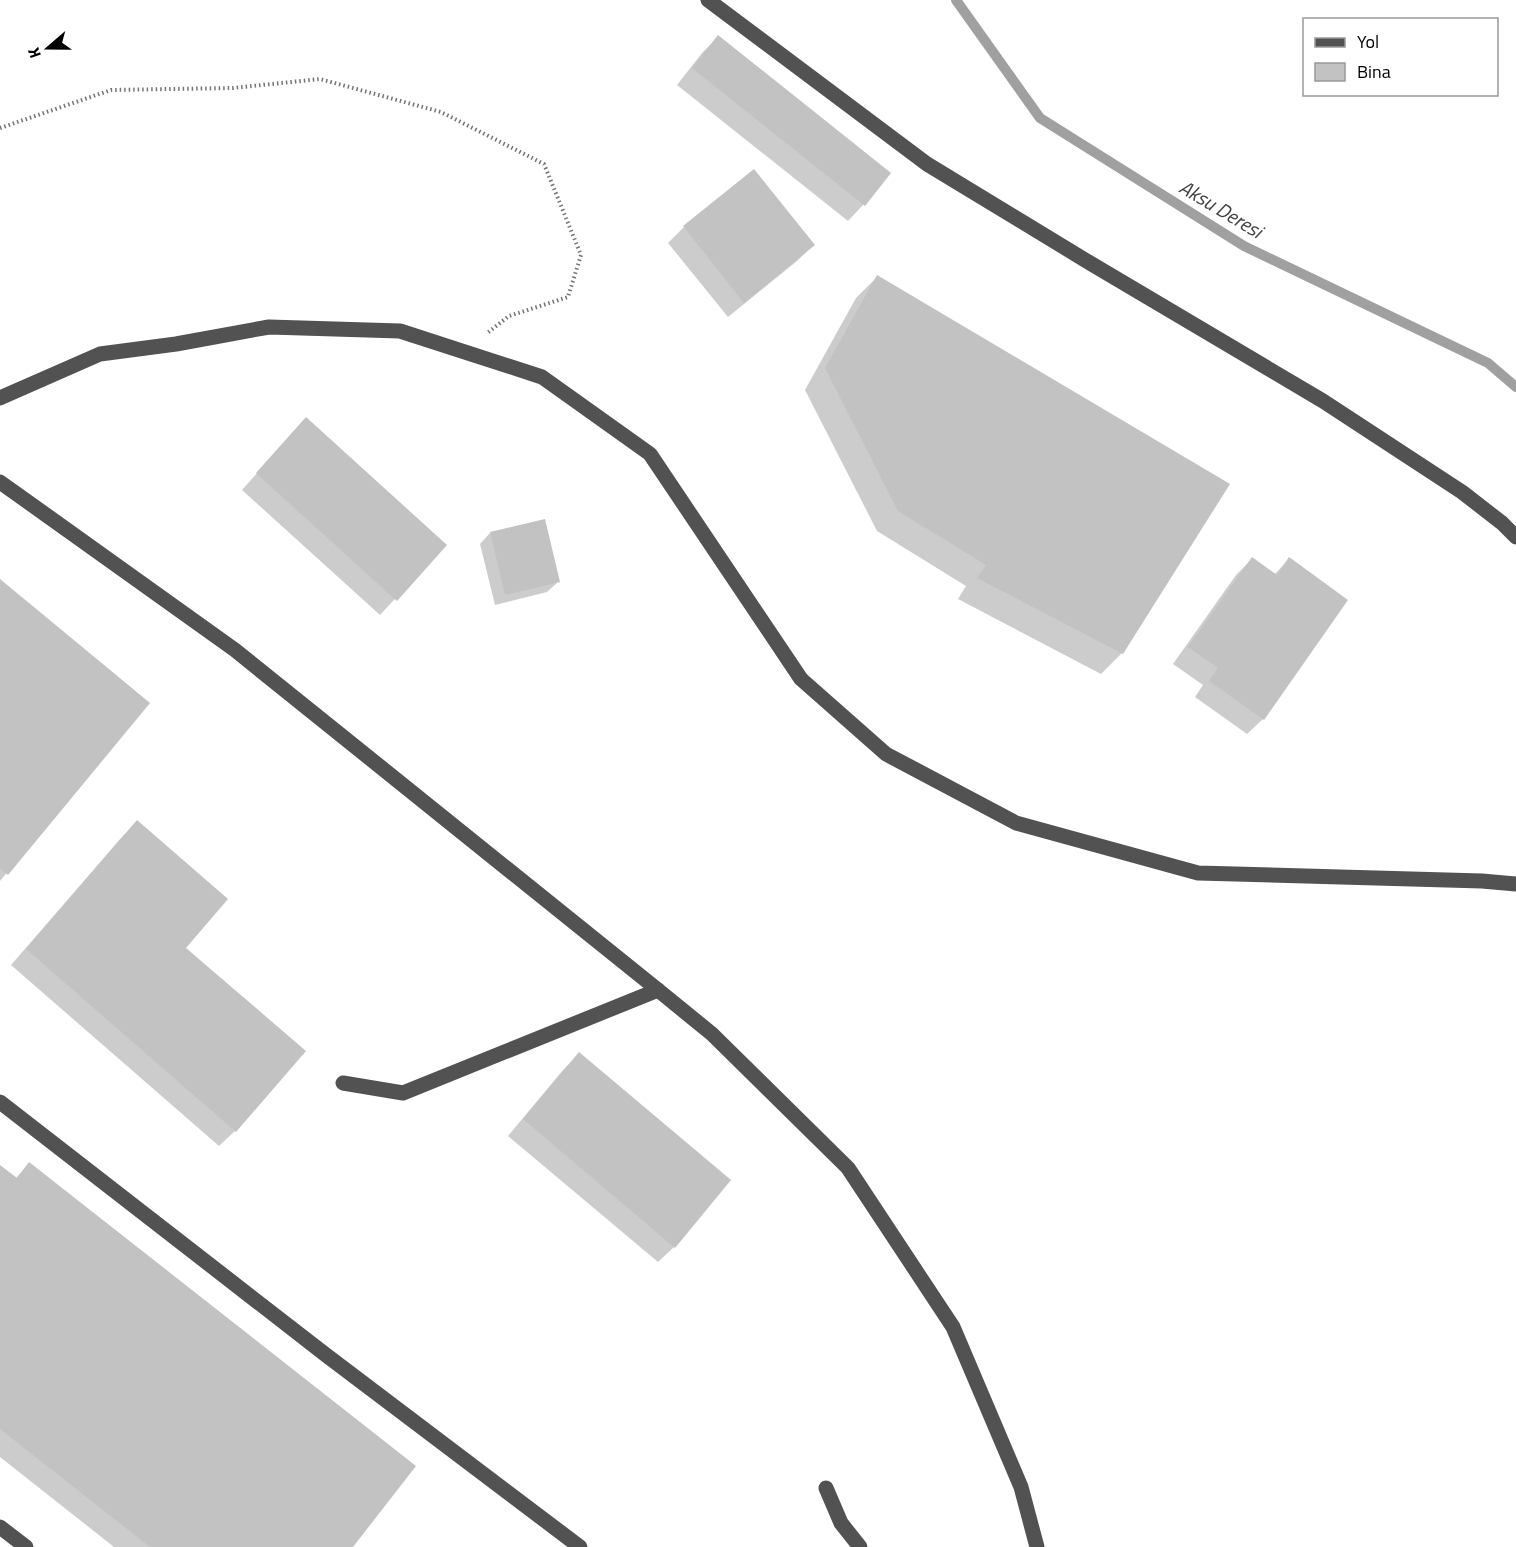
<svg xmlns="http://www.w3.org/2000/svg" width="1516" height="1547" viewBox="0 0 1516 1547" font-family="'Titillium Web',sans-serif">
  <rect width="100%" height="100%" fill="#fff"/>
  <g fill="#0003">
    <polygon points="718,37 889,173 863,205 848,221 677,85 702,53"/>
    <polygon points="754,171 813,245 797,261 728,317 668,243 684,227"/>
    <polygon points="877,277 1122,653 1101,674 958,599 966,586 877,531 805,390 856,298"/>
    <polygon points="291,435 445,545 380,615 242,490"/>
    <polygon points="490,533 558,582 547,592 495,605 480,544"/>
    <polygon points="1252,559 1274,575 1289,559 1263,719 1247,734 1195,697 1203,685 1173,664 1236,575"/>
    <polygon points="0,581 148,703 0,881"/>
    <polygon points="137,822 184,948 235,1131 219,1146 11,965 121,838"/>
    <polygon points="579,1054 674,1247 658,1262 508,1136 563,1070"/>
    <polygon points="29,1164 351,1547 114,1547 0,1457 0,1167 15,1179"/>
  </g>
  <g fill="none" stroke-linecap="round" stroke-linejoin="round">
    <polyline stroke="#a0a0a0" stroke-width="10" points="956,0 1040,118 1244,246 1488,363 1516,387"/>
  </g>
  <g fill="#c2c2c2">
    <polygon points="718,35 891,173 865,206 692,68"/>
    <polygon points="754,169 815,245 744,303 683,226"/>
    <polygon points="877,275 1230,484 1123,654 977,578 986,565 898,511 825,368"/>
    <polygon points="306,417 447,545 397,601 256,473"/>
    <polygon points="545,519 560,582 505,595 490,532"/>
    <polygon points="1252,557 1277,575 1289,557 1348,600 1264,720 1209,681 1218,668 1188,647"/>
    <polygon points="0,579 150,703 8,875 0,868"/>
    <polygon points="137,820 228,899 186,948 306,1051 236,1132 26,949"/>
    <polygon points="579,1052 731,1180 675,1248 523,1119"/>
    <polygon points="29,1162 416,1466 353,1547 150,1547 0,1429 0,1165 17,1178"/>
  </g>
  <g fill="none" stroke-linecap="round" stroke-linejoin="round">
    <polyline stroke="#747474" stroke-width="4" stroke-dasharray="1.5 3" stroke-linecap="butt" points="0,128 111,90 233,88 320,79 441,112 544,164 581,255 568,297 509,316 486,334"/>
    <g stroke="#525252" stroke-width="15">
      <polyline points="708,0 927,164 1090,263 1323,401 1462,492 1502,523 1516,537"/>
      <polyline points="0,398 100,354 176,344 269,327 400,331 542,377 650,454 801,679 886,754 1016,823 1198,873 1482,881 1516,884"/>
      <polyline points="0,482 235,650 658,990 712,1034 848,1168 953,1327 1021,1487 1037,1547"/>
      <polyline points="343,1083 403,1093 658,990"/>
      <polyline points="0,1102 326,1355 580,1547"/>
      <polyline points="826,1488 841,1523 860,1547"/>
      <polyline points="0,1527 26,1547"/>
    </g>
  </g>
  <g text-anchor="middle" stroke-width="6" stroke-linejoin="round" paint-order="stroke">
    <g font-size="20" font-style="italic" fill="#414141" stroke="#fff">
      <text transform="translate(1221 209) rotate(31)" y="7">Aksu Deresi</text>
    </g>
  </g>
  <rect x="1303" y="18" width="195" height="78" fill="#ffffff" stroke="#999999" stroke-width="1.5"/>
  <rect x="1315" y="38" width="30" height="9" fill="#525252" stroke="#999999" stroke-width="1.5"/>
  <text x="1357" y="48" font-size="18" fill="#000000">Yol</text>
  <rect x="1315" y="63" width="30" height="18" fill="#c2c2c2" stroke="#999999" stroke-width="1.5"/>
  <text x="1357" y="78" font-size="18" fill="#000000">Bina</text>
  <g transform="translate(48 48) rotate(250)" stroke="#ffffff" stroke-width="4.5" paint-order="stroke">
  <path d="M0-4.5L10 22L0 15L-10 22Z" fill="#000000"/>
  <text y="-9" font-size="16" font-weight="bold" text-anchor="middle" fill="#000000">K</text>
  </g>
</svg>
